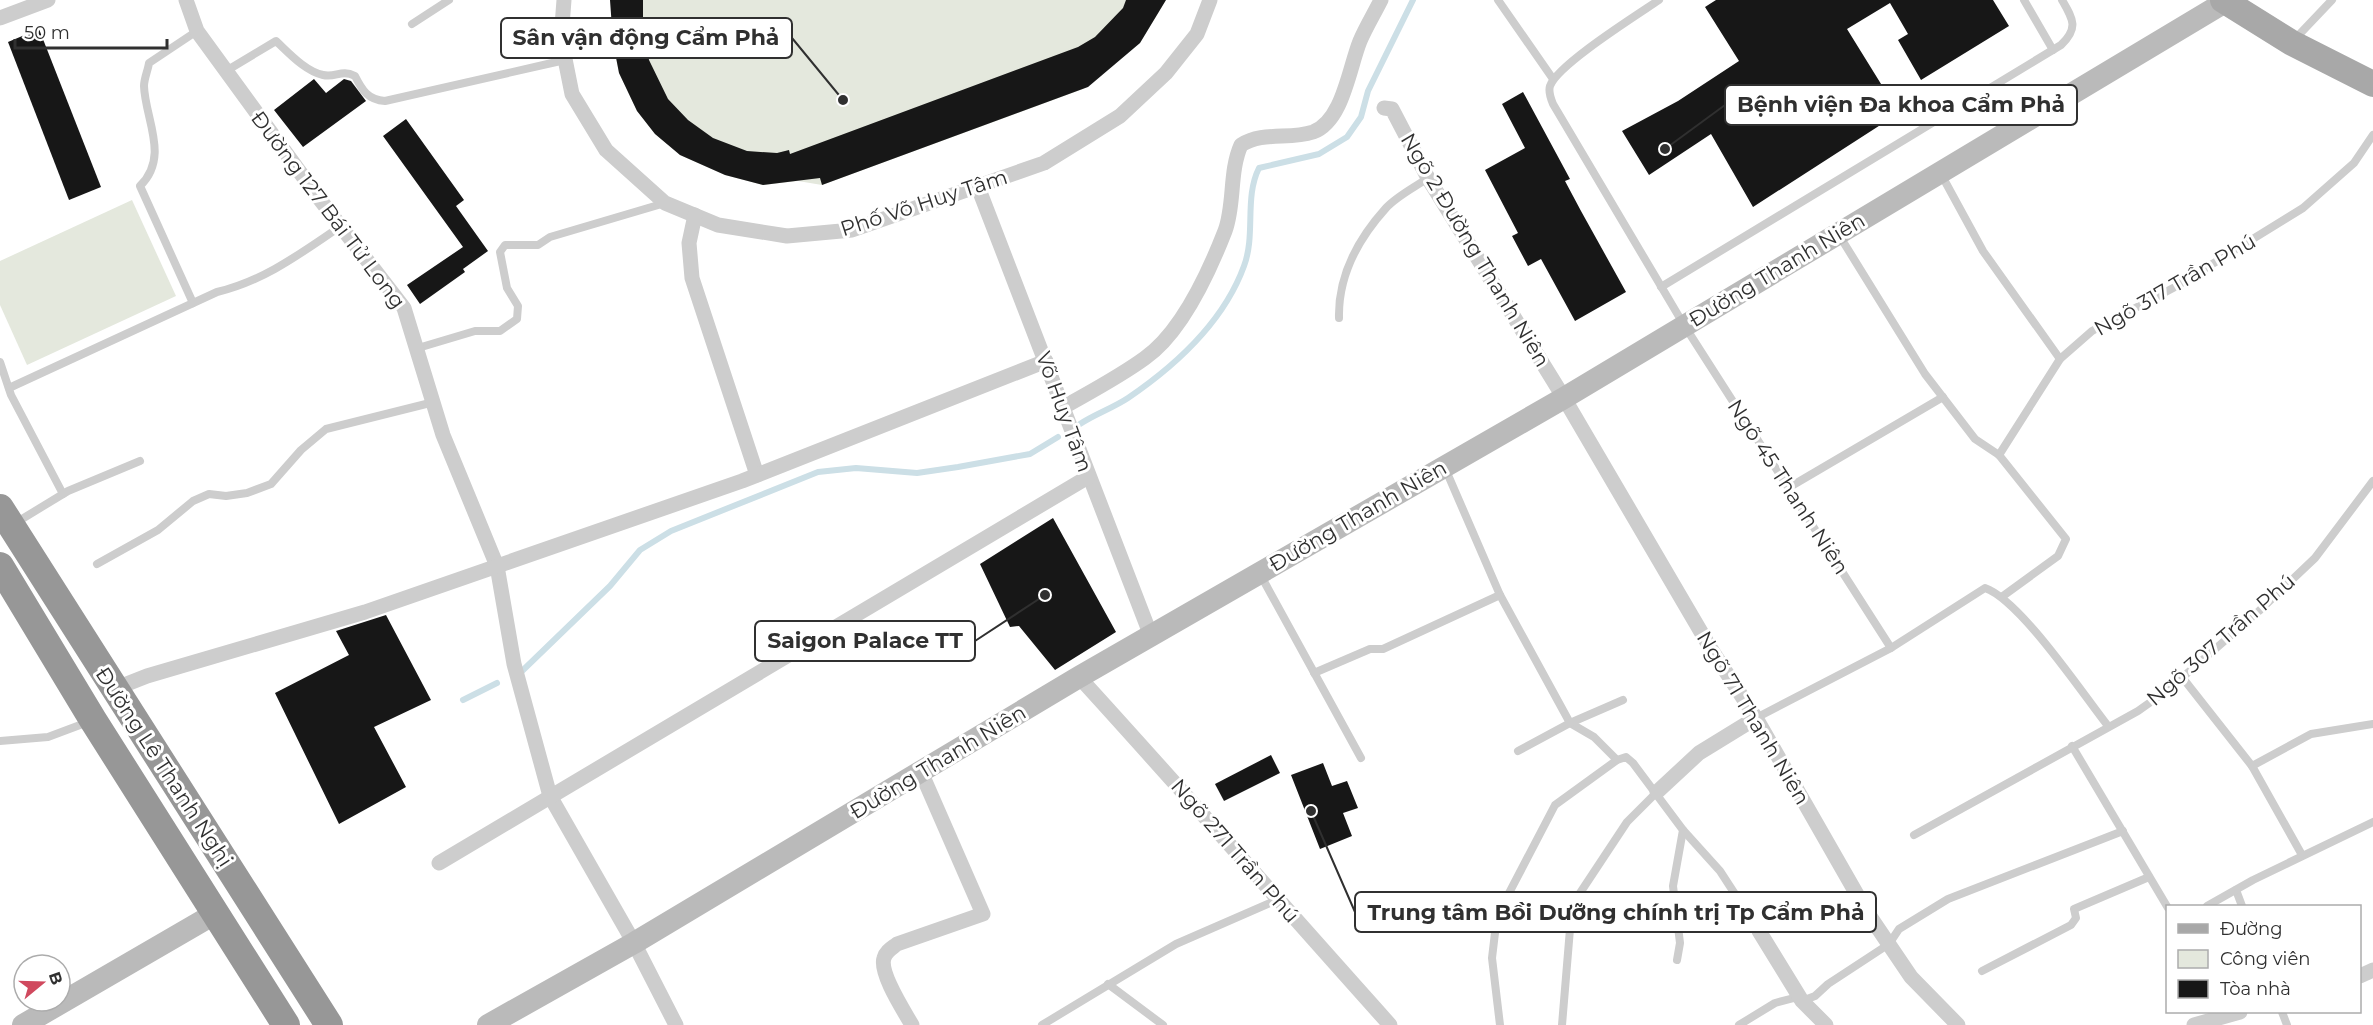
<svg xmlns="http://www.w3.org/2000/svg" width="2373" height="1025" viewBox="0 0 2373 1025" font-family="Montserrat,sans-serif">
  <rect width="100%" height="100%" fill="#fff"/>
  <g fill="#e4e8dd">
    <polygon points="611,0 1166,0 1140,43 1083,89 822,185 798,181 763,185 725,175 680,155 655,134 637,111 619,73 613,42"/>
    <polygon points="132,200 176,296 27,365 0,305 0,261"/>
  </g>
  <g fill="none" stroke-linecap="round" stroke-linejoin="round">
    <g stroke="#ccdfe6" stroke-width="6">
      <path d="M 1080,424 C 1095,414 1113,408 1128,398 C 1175,366 1224,321 1244,266 C 1256,234 1244,198 1259,168 L 1319,154 L 1347,137 L 1361,117 L 1368,91 L 1413,0"/>
      <polyline points="520,673 610,586 640,550 671,531 818,472 856,468 917,473 958,467 1030,454 1058,437"/>
      <polyline points="463,700 497,683"/>
    </g>
  </g>
  <g fill="#171717">
    <polygon points="610,0 643,0 643,30 649,60 668,99 688,120 713,138 747,151 777,153 789,150 790,154 1078,47 1095,37 1123,8 1126,0 1166,0 1140,43 1088,87 822,185 820,178 763,185 725,175 680,155 655,134 637,111 619,73 613,42"/>
    <polygon points="1716,0 1993,0 2009,26 1921,80 1898,40 1908,34 1890,3 1847,29 1899,113 1753,207 1711,134 1649,175 1622,131 1678,101 1739,61 1705,7"/>
    <polygon points="39,29 101,187 69,200 8,42"/>
    <polygon points="314,79 326,93 344,79 351,81 366,101 303,147 274,110"/>
    <polygon points="1523,92 1570,179 1565,181 1581,211 1626,292 1575,321 1541,259 1528,266 1512,236 1518,233 1485,170 1525,148 1502,104"/>
    <polygon points="406,119 464,200 456,206 488,251 463,269 465,272 420,304 407,285 463,247 383,136"/>
    <polygon points="1053,518 1116,632 1055,670 1019,626 1010,627 980,564"/>
    <polygon points="386,615 431,700 374,727 406,787 339,824 275,693 349,655 336,631"/>
    <polygon points="1271,755 1280,773 1224,801 1215,784"/>
    <polygon points="1323,763 1332,786 1347,781 1358,808 1343,813 1352,836 1320,849 1291,775"/>
  </g>
  <g fill="none" stroke-linecap="round" stroke-linejoin="round">
    <g stroke="#cdcdcd" stroke-width="8">
      <polyline points="1498,0 1553,79"/>
      <path d="M 1659,0 C 1637,15 1557,65 1550,86 C 1548,92 1551,99 1553,104 L 1684,325 L 1891,648"/>
      <polyline points="2024,0 2053,50"/>
      <polyline points="412,24 449,0"/>
      <polyline points="2294,40 2332,0"/>
      <path d="M 226,71 L 276,41 C 289,53 305,71 323,75 C 336,78 341,69 355,76 C 362,90 368,100 385,101 L 565,60"/>
      <polyline points="1941,174 1983,251 2060,359"/>
      <polyline points="1839,235 1925,374 1975,439 1999,455 2066,539 2058,556 2003,596"/>
      <path d="M 1661,287 L 2061,45 C 2079,28 2073,19 2062,0"/>
      <path d="M 193,303 L 140,186 C 170,157 145,119 144,86 C 144,79 148,70 149,63 L 197,31"/>
      <path d="M 1339,318 C 1338,276 1358,239 1386,208 C 1397,196 1415,187 1428,178"/>
      <polyline points="418,348 475,331 500,331 517,319 518,306 507,288 500,252 505,245 538,245 550,237 665,203"/>
      <polyline points="0,362 11,395 63,494"/>
      <path d="M 9,388 L 217,292 C 264,281 301,253 341,226"/>
      <polyline points="1999,455 2060,359 2092,331 2175,287 2303,208 2354,163 2373,135"/>
      <polyline points="1445,468 1500,595 1570,723 1594,737 1617,760"/>
      <polyline points="1788,488 1943,397"/>
      <polyline points="17,522 68,491 140,461"/>
      <polyline points="97,564 158,530 193,501 209,494 226,496 247,493 271,484 301,450 326,429 434,402"/>
      <polyline points="1260,574 1361,758"/>
      <polyline points="1314,673 1370,649 1383,649 1500,595"/>
      <polyline points="2182,677 2252,766 2302,855"/>
      <path d="M 1756,718 L 1891,648 L 1985,588 C 2020,600 2082,693 2108,726"/>
      <polyline points="0,741 48,737 88,722"/>
      <polyline points="2072,746 2168,908"/>
      <polyline points="1518,751 1570,723 1623,700"/>
      <polyline points="2252,766 2311,734 2373,724"/>
      <polyline points="1683,830 1720,871 1759,931"/>
      <polyline points="1914,835 2138,711 2169,689 2259,611 2315,558 2373,481"/>
      <polyline points="2236,890 2242,906"/>
      <polyline points="2207,906 2253,880 2373,822"/>
      <polyline points="1982,971 2071,925 2076,918 2074,909 2149,877"/>
      <polyline points="1108,984 1163,1025"/>
      <polyline points="2282,1012 2287,1025"/>
      <polyline points="1042,1025 1176,944 1277,900"/>
      <polyline points="1500,1025 1492,958 1497,916 1555,805 1617,760 1626,757 1633,763 1683,830 1673,886 1680,943 1677,960"/>
      <polyline points="1562,1025 1571,917 1580,893 1627,822 1657,792"/>
      <polyline points="1739,1025 1775,1003 1794,998 1802,1001 1815,996 1828,984 1889,944 1899,929 1948,899 2123,831"/>
    </g>
    <g stroke="#cdcdcd" stroke-width="15">
      <polyline points="186,0 197,31 318,197 404,308 443,435 497,566 514,664 550,796 634,943 676,1025"/>
      <polyline points="564,0 561,39 572,94 606,150 665,203 718,225 787,236 852,230 1044,163 1120,116 1166,73 1197,34 1210,0"/>
      <polyline points="0,18 48,0"/>
      <polyline points="1384,108 1392,109 1428,178 1564,398 1711,649 1756,718 1867,912 1911,977 1958,1025"/>
      <polyline points="978,187 1151,636"/>
      <polyline points="695,215 689,243 692,278 757,475"/>
      <path d="M 1062,408 C 1090,392 1119,377 1145,358 C 1182,332 1209,272 1225,231 C 1235,204 1229,172 1241,145 C 1263,131 1289,140 1313,132 C 1343,121 1349,68 1360,41 C 1366,27 1374,14 1381,0"/>
      <path d="M 1079,677 C 1184,792 1286,909 1390,1025"/>
      <polyline points="114,689 147,676 365,612 742,481 1046,361"/>
      <polyline points="1657,792 1699,753 1756,718"/>
      <polyline points="439,863 1088,477"/>
      <polyline points="1759,931 1802,1001 1826,1025"/>
      <polyline points="2360,976 2373,970"/>
      <path d="M 912,1025 C 904,1011 879,973 884,958 C 886,951 892,948 897,944 L 983,914 L 921,772"/>
      <polyline points="2194,1025 2240,1012"/>
    </g>
    <g stroke="#bababa" stroke-width="22">
      <polyline points="23,1025 216,913"/>
      <polyline points="488,1025 634,943 1079,677 1564,398 2225,2"/>
    </g>
    <polyline stroke="#a8a8a8" stroke-width="26" points="2223,0 2292,43 2373,84"/>
    <g stroke="#979797" stroke-width="28">
      <polyline points="0,508 329,1025"/>
      <polyline points="0,566 93,720 286,1025"/>
    </g>
  </g>
  <g text-anchor="middle" stroke-width="6" stroke-linejoin="round" paint-order="stroke">
    <g font-size="21" fill="#303030" stroke="#fff">
      <text transform="translate(924 203) rotate(-18)" y="7">Phố Võ Huy Tâm</text>
      <text transform="translate(328 210) rotate(53)" y="7">Đường 127 Bái Tử Long</text>
      <text transform="translate(1475 250) rotate(59)" y="7">Ngõ 2 Đường Thanh Niên</text>
      <text transform="translate(1777 270) rotate(-31)" y="7">Đường Thanh Niên</text>
      <text transform="translate(2175 285) rotate(-30)" y="7">Ngõ 317 Trần Phú</text>
      <text transform="translate(1064 412) rotate(70)" y="7">Võ Huy Tâm</text>
      <text transform="translate(1788 487) rotate(57)" y="7">Ngõ 45 Thanh Niên</text>
      <text transform="translate(1358 516) rotate(-30)" y="7">Đường Thanh Niên</text>
      <text transform="translate(2221 640) rotate(-41)" y="7">Ngõ 307 Trần Phú</text>
      <text transform="translate(1753 718) rotate(59)" y="7">Ngõ 71 Thanh Niên</text>
      <text transform="translate(938 762) rotate(-31)" y="7">Đường Thanh Niên</text>
      <text transform="translate(164 767) rotate(57)" y="7">Đường Lê Thanh Nghị</text>
      <text transform="translate(1235 851) rotate(49)" y="7">Ngõ 271 Trần Phú</text>
    </g>
  </g>
  <path fill="none" stroke="#303030" stroke-width="2" d="M843 100L792 38M1665 149L1725 105M1045 595L975 641M1311 811L1355 912"/>
  <g fill="#303030" stroke="#fff" stroke-width="2">
    <circle cx="843" cy="100" r="6"/>
    <circle cx="1665" cy="149" r="6"/>
    <circle cx="1045" cy="595" r="6"/>
    <circle cx="1311" cy="811" r="6"/>
  </g>
  <g fill="#fff" stroke="#303030" stroke-width="2">
    <rect x="501" y="18" width="291" height="40" rx="6"/>
    <rect x="1725" y="85" width="352" height="40" rx="6"/>
    <rect x="755" y="621" width="220" height="40" rx="6"/>
    <rect x="1355" y="892" width="521" height="40" rx="6"/>
  </g>
  <g font-size="22" text-anchor="middle" font-weight="bold" fill="#303030">
    <text x="646" y="45">Sân vận động Cẩm Phả</text>
    <text x="1901" y="112">Bệnh viện Đa khoa Cẩm Phả</text>
    <text x="865" y="648">Saigon Palace TT</text>
    <text x="1616" y="920">Trung tâm Bồi Dưỡng chính trị Tp Cẩm Phả</text>
  </g>
  <rect x="2166" y="905" width="195" height="108" fill="#ffffff" stroke="#acacac" stroke-width="1.5"/>
  <rect x="2178" y="924" width="30" height="9" fill="#a8a8a8" stroke="#acacac" stroke-width="1.5"/>
  <text x="2220" y="935" font-size="18" fill="#303030">Đường</text>
  <rect x="2178" y="950" width="30" height="18" fill="#e4e8dd" stroke="#acacac" stroke-width="1.5"/>
  <text x="2220" y="965" font-size="18" fill="#303030">Công viên</text>
  <rect x="2178" y="980" width="30" height="18" fill="#171717" stroke="#acacac" stroke-width="1.5"/>
  <text x="2220" y="995" font-size="18" fill="#303030">Tòa nhà</text>
  <g transform="translate(42 983) rotate(71)"><circle r="28" fill="#ffffff" stroke="#acacac" stroke-width="1.5"/>
  <path d="M0-4.5L10 22L0 15L-10 22Z" fill="#d0495e"/>
  <text y="-9" font-size="16" font-weight="bold" text-anchor="middle" fill="#303030">B</text>
  </g>
  <path d="M15 39v9h152v-9" fill="none" stroke="#303030" stroke-width="3"/>
  <text x="24" y="39" font-size="18" fill="#303030" stroke="#ffffff" stroke-width="4.5" paint-order="stroke">50 m</text>
</svg>
